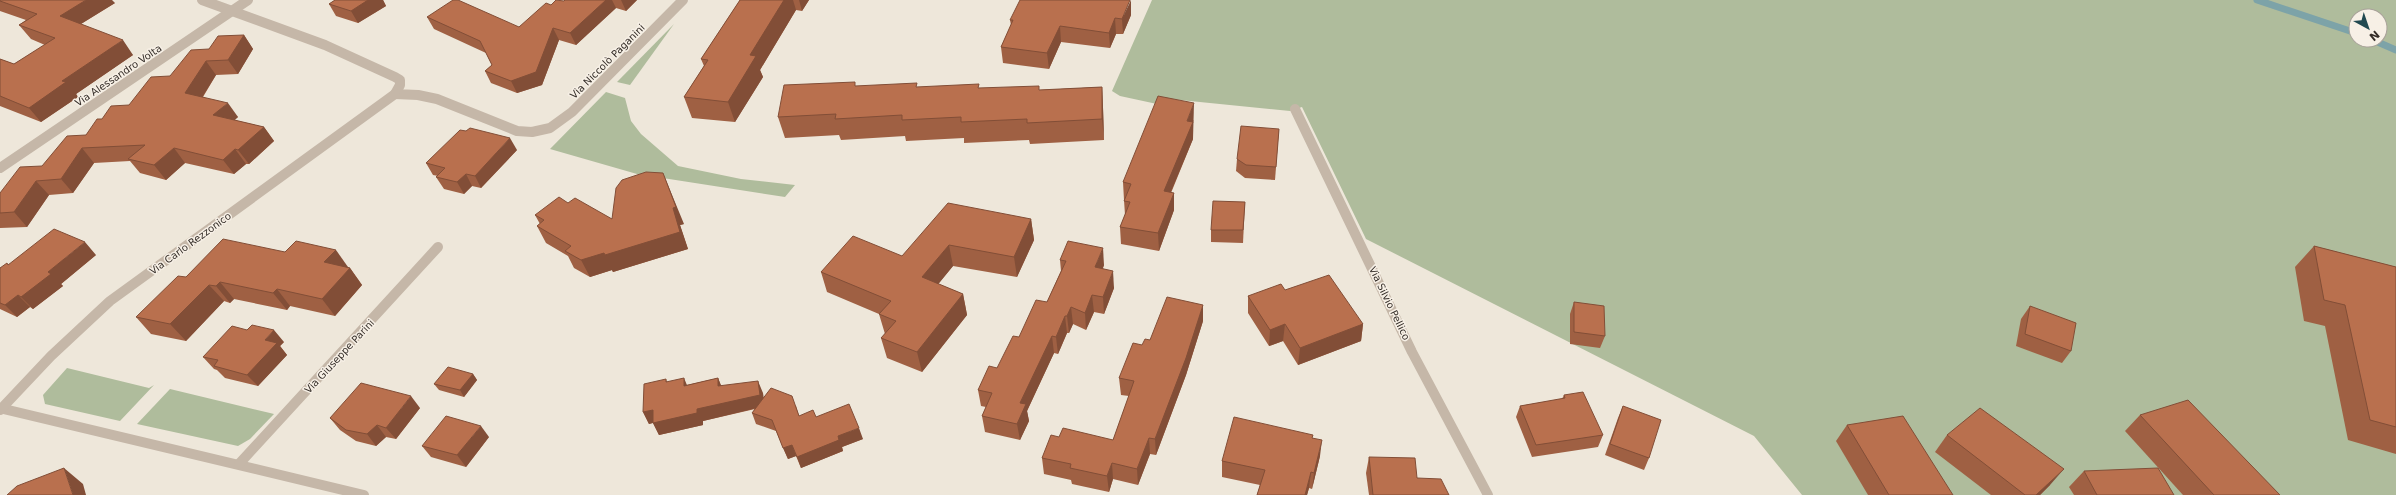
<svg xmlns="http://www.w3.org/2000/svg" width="2396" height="495" viewBox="0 0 2396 495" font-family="'DejaVu Sans',sans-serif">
  <rect width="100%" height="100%" fill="#eee7da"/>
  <g fill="#afbc9c" fill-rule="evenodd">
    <path d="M 1152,0 L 2396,0 L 2396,495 L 1802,495 L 1754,436 L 1366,239 L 1302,107 L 1290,111 L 1160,98 L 1157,104 L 1120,96 L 1112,91 ZM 2356,16 L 2380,16 L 2380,40 L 2356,40 Z"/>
    <polygon points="674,24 630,85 617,82"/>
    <polygon points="606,92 625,98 631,121 641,134 678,166 741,179 795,185 785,197 637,174 550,149"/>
    <polygon points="67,368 149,388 154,385 120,421 45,404 43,395"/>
    <polygon points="170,389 270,413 274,414 250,439 238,446 137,424"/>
  </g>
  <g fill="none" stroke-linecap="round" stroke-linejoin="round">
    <g stroke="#7da3a8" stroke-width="7">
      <polyline points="2257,0 2356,33"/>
      <polyline points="2373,40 2396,50"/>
    </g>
    <g stroke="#c5b7a8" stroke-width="10">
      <polyline points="202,0 325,45 395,77 400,80 400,85 395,94 418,95 437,99 517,131 532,132 550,128 572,112 683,0"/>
      <polyline points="1295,109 1412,352 1488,495"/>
      <polyline points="0,168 248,0"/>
      <polyline points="0,408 364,495"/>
      <polyline points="0,410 51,356 110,301 395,94"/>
      <polyline points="239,464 438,247"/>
    </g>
  </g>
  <g fill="#9f6043">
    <polygon points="0,0 115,3 81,24 133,55 76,94 78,97 41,122 0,106 0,59 14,64 45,45 31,39 19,25 26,20 0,11"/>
    <polygon points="335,0 383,0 386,6 358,23 336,16 329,4"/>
    <polygon points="565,0 637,0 626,11 616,8 576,45 559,40 542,85 517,93 491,83 485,71 492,65 486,53 434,29 427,17 519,27 551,5 564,1"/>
    <polygon points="740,0 809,0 802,11 796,10 760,70 763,77 735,122 692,118 684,97 704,66 701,59"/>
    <polygon points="1131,15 1123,34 1116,34 1110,48 1061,42 1049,69 1003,63 1001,47 1011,25 1010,20"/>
    <polygon points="244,35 253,49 238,74 216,75 203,97 238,117 234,120 264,127 274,141 249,164 246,164 234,174 185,163 166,180 140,173 130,161 94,163 73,193 49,195 27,227 0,228 0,193 42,166 86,135 102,119 129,105 209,49"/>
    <polygon points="857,86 979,88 1039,90 1102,87 1103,108 1104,140 1030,144 1029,140 964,143 964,138 906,141 905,136 841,140 839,135 785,138 778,117"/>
    <polygon points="1194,120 1193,122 1193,139 1171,193 1174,193 1174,210 1159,251 1121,244 1120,227 1125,215 1124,200 1123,182"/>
    <polygon points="1279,129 1275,180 1245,178 1236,171 1237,159"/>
    <polygon points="517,150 481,188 472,186 464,194 444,189 436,177 438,176 433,175 426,163"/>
    <polygon points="1245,202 1243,243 1211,242 1211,230"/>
    <polygon points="568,203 612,219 684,224 680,225 688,249 613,272 612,270 590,277 574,268 568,256 546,243 537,226 540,224 535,215"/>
    <polygon points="1031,219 1034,240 1017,277 953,266 938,284 963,294 967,315 922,372 887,358 881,338 885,334 879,314 827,292 821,272 902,256"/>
    <polygon points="2314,246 2396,267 2396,454 2348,440 2325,326 2304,321 2295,267"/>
    <polygon points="96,255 61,284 63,286 33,309 30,307 17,317 0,309 0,268 8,265"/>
    <polygon points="1060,260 1104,265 1103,268 1114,288 1104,314 1094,312 1086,330 1073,324 1069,333 1067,333 1058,354 1054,353 1027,411 1029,421 1020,440 985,432 982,416 986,407 981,406 978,390 997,368 1019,337 1047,302 1061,271"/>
    <polygon points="348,267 350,268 362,285 335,316 290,306 287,310 234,299 230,303 224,301 186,341 151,334 136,317 186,277"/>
    <polygon points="1285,290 1363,324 1361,341 1298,365 1283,341 1269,346 1248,313 1248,296"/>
    <polygon points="1574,302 1605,336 1600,348 1570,344 1570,314"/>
    <polygon points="2030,306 2071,351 2062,363 2016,346 2021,319"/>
    <polygon points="1203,321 1186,375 1156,455 1150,454 1138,485 1113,479 1109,492 1072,484 1071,480 1044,474 1042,458 1059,437 1113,440 1129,396 1121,395 1119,378 1142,345 1150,340"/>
    <polygon points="284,342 280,346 287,355 258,386 225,378 217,370 214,369 203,357"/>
    <polygon points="473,374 477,380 464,397 439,390 434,384"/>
    <polygon points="718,378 721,386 763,393 763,397 796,406 799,416 816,417 863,439 842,447 843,451 801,468 796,456 788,459 776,431 756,424 752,413 755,409 703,421 703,425 659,435 653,423 649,424 643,412 666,379 667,382 687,385"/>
    <polygon points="1564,395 1603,435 1598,447 1532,457 1516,417 1520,406 1562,399"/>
    <polygon points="1623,406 1649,458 1644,470 1605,455 1618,418"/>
    <polygon points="420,408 396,439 386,437 376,446 356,441 340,430 330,418"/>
    <polygon points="2140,415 2280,495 2183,495 2125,431"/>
    <polygon points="1847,425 1953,495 1868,495 1836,441"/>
    <polygon points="1947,435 2050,485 2040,495 1991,495 1935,452"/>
    <polygon points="489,437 466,467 431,457 422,446"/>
    <polygon points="1313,438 1320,456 1312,489 1309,488 1307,495 1257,495 1260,485 1222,477 1222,461"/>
    <polygon points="1369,457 1417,478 1449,495 1369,495 1366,473"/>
    <polygon points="2084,471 2174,495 2074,495 2069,487"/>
  </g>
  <g fill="#824e37">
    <polygon points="86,0 112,0 115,3 71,30 60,16"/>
    <polygon points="368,0 383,0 386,6 358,23 351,11"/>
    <polygon points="606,0 612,0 616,8 576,45 570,33"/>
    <polygon points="621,0 637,0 626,11"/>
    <polygon points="784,0 793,0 796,10 760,70 763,77 735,122 728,102 750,55"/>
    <polygon points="799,0 809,0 802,11"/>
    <polygon points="1131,0 1131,15 1123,34 1122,19"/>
    <polygon points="1115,18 1116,34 1110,48 1109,33"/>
    <polygon points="1060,26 1061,42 1049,69 1047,53"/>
    <polygon points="553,28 559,40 542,85 517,93 511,81"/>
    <polygon points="244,35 253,49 238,74 228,60"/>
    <polygon points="123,40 133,55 76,94 78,97 41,122 29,108 62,81"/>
    <polygon points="206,61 216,75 196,107 185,93"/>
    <polygon points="1102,87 1103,108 1104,140 1102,119"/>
    <polygon points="228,103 238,117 224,130 213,115"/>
    <polygon points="1194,103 1193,139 1164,208 1164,191 1187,121"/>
    <polygon points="264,127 274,141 249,164 238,150"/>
    <polygon points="510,138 517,150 481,188 475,176"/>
    <polygon points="82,148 94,163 73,193 61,179"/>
    <polygon points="174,148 185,163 166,180 154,165"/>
    <polygon points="235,149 246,164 234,174 223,160"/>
    <polygon points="663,173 684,224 680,225 688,249 613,272 612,270 590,277 581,260 673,208"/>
    <polygon points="466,174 472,186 464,194 457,182"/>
    <polygon points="36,181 49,195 27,227 14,212"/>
    <polygon points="1174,193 1174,210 1159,251 1158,233"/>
    <polygon points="1031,219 1034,240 1017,277 1014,257"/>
    <polygon points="85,242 96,255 61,284 63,286 33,309 21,297 48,272"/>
    <polygon points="949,245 953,266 927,298 922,277"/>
    <polygon points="1103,248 1104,265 1096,284 1095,267"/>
    <polygon points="336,250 348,267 337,279 324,262"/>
    <polygon points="350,268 362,285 335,316 322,299"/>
    <polygon points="1113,271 1114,288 1104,314 1103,297"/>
    <polygon points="220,282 234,299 230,303 216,286"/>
    <polygon points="209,285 224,301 186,341 170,324"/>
    <polygon points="277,289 290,306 287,310 273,293"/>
    <polygon points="963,294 967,315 922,372 917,352"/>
    <polygon points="18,295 30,307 17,317 5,305"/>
    <polygon points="1092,295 1094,312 1086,330 1085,313"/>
    <polygon points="1203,305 1203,321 1186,375 1156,455 1155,439"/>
    <polygon points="1071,307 1073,324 1069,333 1067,316"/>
    <polygon points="1065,316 1067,333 1058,354 1056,337"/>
    <polygon points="1285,324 1283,341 1269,346 1270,330"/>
    <polygon points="1363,324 1361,341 1298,365 1300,348"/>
    <polygon points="274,330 284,342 280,346 287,355 258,386 247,375 265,340"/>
    <polygon points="1052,336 1054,353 1027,411 1029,421 1020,440 1017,424 1020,403"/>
    <polygon points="473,374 477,380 464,397 460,390"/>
    <polygon points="684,378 689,390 684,386"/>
    <polygon points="718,378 723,390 718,386"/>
    <polygon points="758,381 763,393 765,406 703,421 703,425 659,435 653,423 697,409"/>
    <polygon points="411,396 420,408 396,439 386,428"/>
    <polygon points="653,410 659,421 649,424 643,412"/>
    <polygon points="377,425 386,437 376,446 367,434"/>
    <polygon points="481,426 489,437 466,467 457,455"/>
    <polygon points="859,428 863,439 842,447 843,451 801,468 797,457 838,436"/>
    <polygon points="1149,438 1150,454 1138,485 1137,469"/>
    <polygon points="1322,440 1320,456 1312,489 1314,473"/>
    <polygon points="792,445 796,456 788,459 783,448"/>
    <polygon points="1112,463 1113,479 1109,492 1107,476"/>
    <polygon points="64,468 83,484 86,495 73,495"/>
    <polygon points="2064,469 2050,485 2040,495 2036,495"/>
    <polygon points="1311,472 1309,488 1307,495 1305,495"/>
  </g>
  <g fill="#b9704e" stroke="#824e37">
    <polygon points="0,0 86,0 60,16 123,40 62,81 66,82 29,108 0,96 0,59 14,64 55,38 19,25 37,14 0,1"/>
    <polygon points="335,0 368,0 351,11 329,4"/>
    <polygon points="453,0 458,0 519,27 546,3 551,5 556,0 564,1 565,0 606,0 570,33 553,28 536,72 511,81 485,71 492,65 480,41 427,17"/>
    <polygon points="740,0 784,0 750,55 756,56 728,102 684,97 708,60 701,59"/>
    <polygon points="1020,0 1130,0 1122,19 1115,18 1109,33 1060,26 1047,53 1001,47 1013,20 1010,20"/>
    <polygon points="244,35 228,60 206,61 185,93 228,103 213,115 264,127 238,150 235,149 223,160 174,148 154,165 128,159 145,145 82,148 61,179 36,181 14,212 0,213 0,193 20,167 42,166 67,136 86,135 97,119 102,119 111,106 129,105 151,77 170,76 191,50 209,49 218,36"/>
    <polygon points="855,82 855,86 917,83 916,87 979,84 978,88 1039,86 1039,90 1102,87 1102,119 1027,123 1027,119 961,122 961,117 902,120 902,115 835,119 836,114 778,117 784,85"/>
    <polygon points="1158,96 1194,103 1187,121 1193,122 1164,191 1174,193 1158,233 1120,227 1130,202 1124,201 1131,184 1123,182"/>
    <polygon points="1241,126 1279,129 1276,167 1246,165 1237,159"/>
    <polygon points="470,128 510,138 475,176 466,174 457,182 436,177 445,168 426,163 460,130 466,131"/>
    <polygon points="646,172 663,173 676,207 673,208 680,232 605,255 604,253 581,260 565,251 571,246 537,226 544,220 535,215 559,197 568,203 575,198 612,219 616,188 622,180"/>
    <polygon points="1213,201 1245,202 1243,230 1211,230"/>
    <polygon points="948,203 1031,219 1014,257 949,245 922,277 963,294 917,352 881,338 896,321 879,314 891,301 821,272 853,236 902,256"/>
    <polygon points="54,229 85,242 48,272 51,274 21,297 18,295 5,305 0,303 0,268 7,263 8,265"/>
    <polygon points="223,239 285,252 296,241 336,250 324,262 350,268 322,299 277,289 273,293 220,282 216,286 209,285 170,324 136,317 178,276 186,277"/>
    <polygon points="1068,241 1103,248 1095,267 1113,271 1103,297 1092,295 1085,313 1071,307 1067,316 1065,316 1056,337 1052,336 1020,403 1026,404 1017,424 982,416 992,393 978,390 989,366 997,368 1013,336 1019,337 1036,300 1047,302 1066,261 1060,260"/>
    <polygon points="2314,246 2396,267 2396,427 2370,420 2345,305 2324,300"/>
    <polygon points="1329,275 1363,324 1300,348 1285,324 1270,330 1248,296 1281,284 1285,290"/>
    <polygon points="1167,297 1203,305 1186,358 1155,439 1149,438 1137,469 1112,463 1107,476 1070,468 1071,464 1042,458 1051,435 1059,437 1063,428 1113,440 1134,381 1119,378 1133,343 1142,345 1145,339 1150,340"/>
    <polygon points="1574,302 1604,306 1605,336 1574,332"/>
    <polygon points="2030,306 2076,323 2071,351 2025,334"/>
    <polygon points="252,325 274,330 265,340 277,343 247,375 214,366 218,360 203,357 232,326 247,330"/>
    <polygon points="448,367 473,374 460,390 434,384"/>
    <polygon points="684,378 684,386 718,378 718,386 758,381 760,395 697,409 697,413 653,423 653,410 643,412 644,384 666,379 666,382"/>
    <polygon points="361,383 411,396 386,428 377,425 367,434 346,430 330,418"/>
    <polygon points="771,388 792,396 799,416 813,410 816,417 849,404 859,428 838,436 839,440 797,457 792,445 783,448 772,420 752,413"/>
    <polygon points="1583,392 1603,435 1536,445 1520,406 1565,398 1564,395"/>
    <polygon points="2188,400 2280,495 2214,495 2140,415"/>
    <polygon points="1623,406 1661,420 1649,458 1610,444"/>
    <polygon points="1980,408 2064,469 2036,495 2025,495 1947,435"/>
    <polygon points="446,416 481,426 457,455 422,446"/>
    <polygon points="1903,416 1953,495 1889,495 1847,425"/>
    <polygon points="1234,417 1313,435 1312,438 1322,440 1314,473 1311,472 1305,495 1257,495 1265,470 1222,461"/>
    <polygon points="1369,457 1415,458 1417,478 1441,479 1449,495 1373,495"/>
    <polygon points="64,468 73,495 7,495 17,486"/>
    <polygon points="2158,468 2174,495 2097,495 2084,471"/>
  </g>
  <g text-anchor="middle" stroke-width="3" stroke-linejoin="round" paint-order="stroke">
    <g font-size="10" fill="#332c27" stroke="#f7f0e6">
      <text transform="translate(607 61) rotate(-45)" y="4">Via Niccolò Paganini</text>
      <text transform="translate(118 75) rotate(-34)" y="4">Via Alessandro Volta</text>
      <text transform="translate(190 243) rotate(-36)" y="4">Via Carlo Rezzonico</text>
      <text transform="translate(1390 303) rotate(64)" y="4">Via Silvio Pellico</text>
      <text transform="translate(339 356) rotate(-47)" y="4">Via Giuseppe Parini</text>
    </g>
  </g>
  <g transform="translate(2368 28) rotate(140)"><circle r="19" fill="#f7f0e6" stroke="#a9a29a"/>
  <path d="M0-3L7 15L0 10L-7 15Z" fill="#214950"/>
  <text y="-6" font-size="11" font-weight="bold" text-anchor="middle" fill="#332c27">N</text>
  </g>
</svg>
